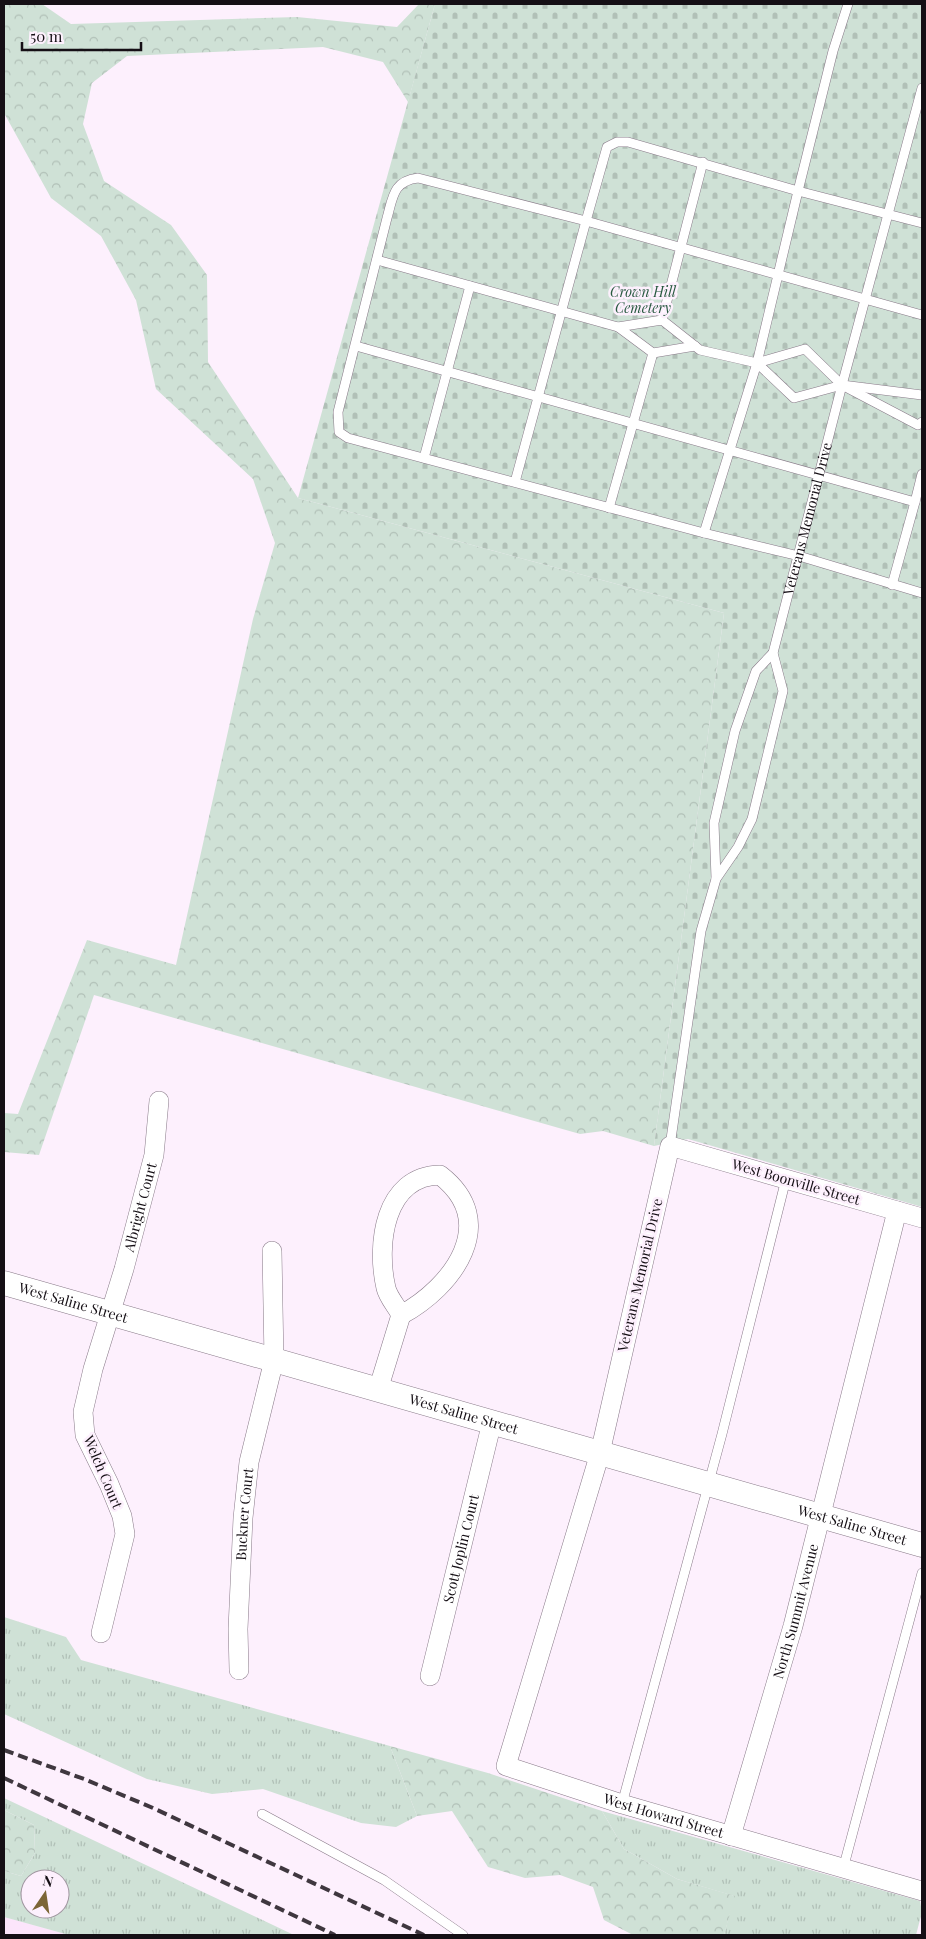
<svg xmlns="http://www.w3.org/2000/svg" width="926" height="1939" viewBox="0 0 926 1939" font-family="'Playfair Display',serif">
  <defs>
    <pattern id="grass-tufts" width="24" height="20" patternUnits="userSpaceOnUse" patternTransform="scale(1.25)"><rect width="24" height="20" fill="#cfe1d6"/><path d="M3 7l-1-3M5 7V3M7 7l1-3M15 17l-1-3M17 17v-4M19 17l1-3" fill="none" stroke="#b1c0b7"/></pattern>
    <pattern id="forest-crowns" width="20" height="18" patternUnits="userSpaceOnUse" patternTransform="scale(1.25)"><rect width="20" height="18" fill="#cfe1d6"/><path d="M2 6a3 3 0 1 1 6 0M12 15a3 3 0 1 1 6 0" fill="none" stroke="#b1c0b7"/></pattern>
    <pattern id="cemetery-stones" width="16" height="16" patternUnits="userSpaceOnUse" patternTransform="scale(1.25)"><rect width="16" height="16" fill="#cfe1d6"/><path d="M2 7V4a2 2 0 0 1 4 0v3zM10 15v-3a2 2 0 0 1 4 0v3z" fill="#b1c0b7"/></pattern>
  </defs>
  <rect width="100%" height="100%" fill="#fdf0fd"/>
  <polygon fill="#fce5fb" points="4,1917 69,1935 4,1935"/>
  <g fill="url(#grass-tufts)" fill-rule="evenodd">
    <polygon points="4,1617 66,1637 81,1660 390,1746 417,1816 396,1827 361,1823 263,1789 212,1794 147,1779 4,1714"/>
    <path d="M 4,1798 L 294,1935 L 69,1935 L 4,1917 L 4,1871 L 21,1876 L 35,1853 L 34,1825 L 4,1810 ZM 30,1879 L 60,1879 L 60,1909 L 30,1909 Z"/>
    <polygon points="602,1811 920,1901 922,1912 916,1935 724,1935 734,1896 677,1879 624,1849"/>
  </g>
  <g fill="url(#forest-crowns)">
    <polygon points="4,4 42,4 71,24 297,17 397,27 419,4 435,4 408,102 383,62 323,47 127,56 92,83 83,124 104,181 171,225 207,275 208,362 298,498 724,613 654,1146 603,1131 580,1134 94,995 39,1155 4,1152 4,1113 18,1114 87,940 176,965 253,619 275,543 253,479 156,389 136,300 101,236 51,198 4,113"/>
    <polygon points="390,1746 488,1773 602,1811 624,1849 677,1879 735,1896 724,1935 633,1935 604,1920 593,1887 560,1875 525,1878 488,1867 452,1811 417,1816"/>
    <polygon points="4,1810 34,1825 35,1853 21,1876 4,1871"/>
  </g>
  <polygon fill="url(#cemetery-stones)" points="435,4 922,4 922,1207 688,1139 654,1146 724,613 298,498"/>
  <g fill="none" stroke-linecap="round" stroke-linejoin="round">
    <g stroke="#887988" stroke-width="10">
      <g id="service">
        <path d="M 848,4 L 833,51 L 798,191 L 628,142 L 617,142 L 607,147 L 586,221 L 418,178 C 393,181 393,197 387,218 L 338,412 L 339,432 L 348,438 L 704,533 L 799,556 L 922,593"/>
        <polyline points="377,260 618,327 662,320 700,350 757,363 805,349 842,385 922,395"/>
        <polyline points="662,320 703,162"/>
        <polyline points="618,327 653,353 695,346"/>
        <polyline points="356,346 915,502 922,474"/>
        <polyline points="757,363 794,398 842,385 918,425 922,422"/>
        <polyline points="424,458 470,286"/>
        <polyline points="515,482 586,221 922,315"/>
        <polyline points="609,508 653,353"/>
        <polyline points="704,533 757,363 798,191 922,223"/>
        <polyline points="892,585 915,502"/>
        <polyline points="716,878 714,823 735,731 756,671 773,653"/>
        <path id="s1" d="M 670,1146 L 701,931 L 716,879 L 738,847 L 752,819 L 783,691 L 773,653 L 842,385 L 922,88"/>
        <polyline points="622,1804 722,1434 786,1179"/>
        <polyline points="262,1814 384,1880 463,1935"/>
        <polyline points="843,1869 922,1573"/>
      </g>
    </g>
    <g stroke="#887988" stroke-width="20">
      <g id="minor">
        <path d="M 440,1175 C 501,1222 453,1287 401,1315 C 397,1307 388,1297 386,1288 C 376,1245 384,1176 440,1175 Z"/>
        <path id="s2" d="M 922,1218 L 670,1146 L 600,1453 L 506,1766 L 622,1804 L 922,1891"/>
        <polyline points="378,1390 401,1315"/>
        <path id="s3" d="M 101,1633 L 125,1534 L 122,1516 L 109,1484 L 85,1435 L 83,1412 L 93,1369 L 124,1269 L 154,1155 L 159,1101"/>
        <path id="s4" d="M 239,1670 L 238,1629 L 243,1518 L 249,1462 L 274,1360 L 272,1251"/>
        <path id="s5" d="M 430,1676 L 492,1422"/>
        <path id="s6" d="M 731,1836 L 793,1626 L 897,1211"/>
      </g>
    </g>
    <g stroke="#887988" stroke-width="25">
      <g id="tertiary">
        <path id="s7" d="M 4,1283 L 922,1545"/>
      </g>
    </g>
    <use href="#service" stroke="#fff" stroke-width="9"/>
    <use href="#minor" stroke="#fff" stroke-width="19"/>
    <use href="#tertiary" stroke="#fff" stroke-width="24"/>
    <g stroke="#3f373f" stroke-width="4" stroke-dasharray="10 5" stroke-linecap="butt">
      <polyline points="4,1750 84,1779 153,1808 424,1935"/>
      <polyline points="4,1778 335,1935"/>
    </g>
  </g>
  <g text-anchor="middle" stroke-width="5" stroke-linejoin="round" paint-order="stroke">
    <g font-size="14" font-style="italic" fill="#27593f" stroke="#fdf0fd">
      <text x="643" y="297">Crown Hill<tspan x="643" dy="16">Cemetery</tspan></text>
    </g>
    <g font-size="14" fill="#150f15" stroke="#fdf0fd">
      <text dy="5" stroke="none"><textPath href="#s1" startOffset="651">Veterans Memorial Drive</textPath></text>
      <text transform="translate(796 1182) rotate(16)" y="5">West Boonville Street</text>
      <text dy="5" stroke="none"><textPath href="#s3" startOffset="445">Albright Court</textPath></text>
      <text transform="translate(640 1275) rotate(-77)" y="5">Veterans Memorial Drive</text>
      <text dy="5" stroke="none"><textPath href="#s7" startOffset="72">West Saline Street</textPath></text>
      <text dy="5" stroke="none"><textPath href="#s7" startOffset="478">West Saline Street</textPath></text>
      <text transform="translate(103 1472) rotate(67)" y="5">Welch Court</text>
      <text dy="5" stroke="none"><textPath href="#s4" startOffset="156">Buckner Court</textPath></text>
      <text dy="5" stroke="none"><textPath href="#s7" startOffset="882">West Saline Street</textPath></text>
      <text dy="5" stroke="none"><textPath href="#s5" startOffset="131">Scott Joplin Court</textPath></text>
      <text dy="5" stroke="none"><textPath href="#s6" startOffset="234">North Summit Avenue</textPath></text>
      <text dy="5" stroke="none"><textPath href="#s2" startOffset="1069">West Howard Street</textPath></text>
    </g>
  </g>
  <rect width="926" height="1939" fill="none" stroke="#150f15" stroke-width="10"/>
  <g transform="translate(45 1894) rotate(13)"><circle r="24" fill="#fdf0fd" stroke="#a096a0"/>
  <path d="M0-4L9 19L0 12L-9 19Z" fill="#7c6636"/>
  <text y="-8" font-size="14" font-weight="bold" text-anchor="middle" fill="#150f15">N</text>
  </g>
  <path d="M22 42v8h119v-8" fill="none" stroke="#150f15" stroke-width="2.5"/>
  <text x="30" y="42" font-size="15" fill="#150f15" stroke="#fdf0fd" stroke-width="4" paint-order="stroke">50 m</text>
</svg>
